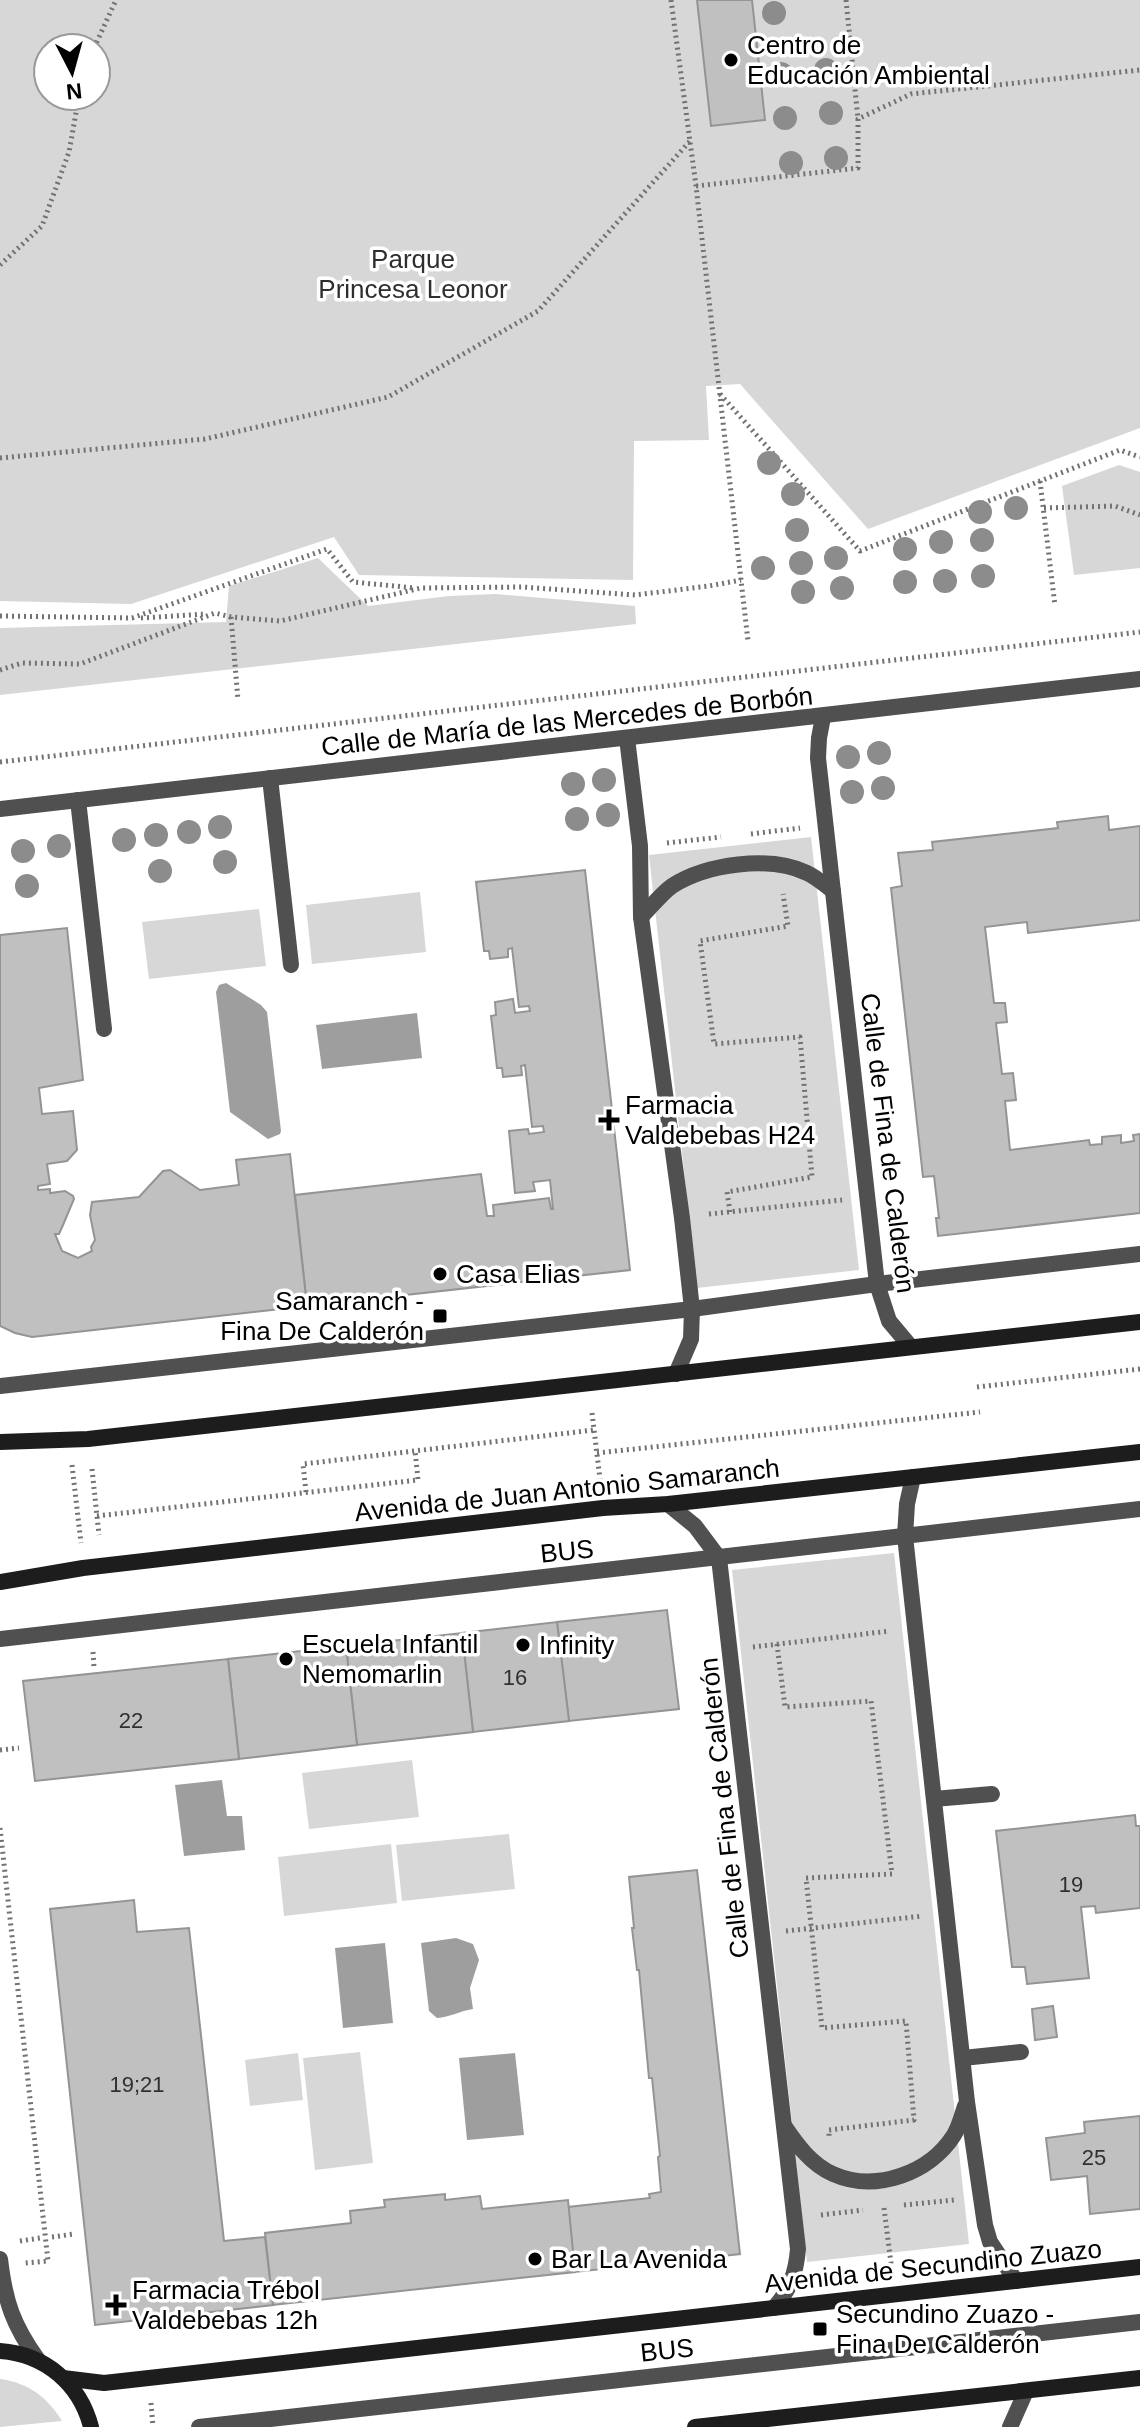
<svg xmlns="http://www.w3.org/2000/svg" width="1140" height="2427" viewBox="0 0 1140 2427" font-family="Arial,sans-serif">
  <rect width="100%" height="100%" fill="#fff"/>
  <g fill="#d7d7d7" fill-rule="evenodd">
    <path d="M 0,0 L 1140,0 L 1140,428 L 868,529 L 740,384 L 706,386 L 709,440 L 634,441 L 633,580 L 359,575 L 334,537 L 131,604 L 0,601 ZM 48,48 L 96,48 L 96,96 L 48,96 Z"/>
    <polygon points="1119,465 1140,472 1140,568 1074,575 1062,486"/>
    <polygon points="318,558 368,606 449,596 495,594 635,606 636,624 0,695 0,628 226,622 229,586"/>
    <polygon points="811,837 859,1270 697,1288 649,855"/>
    <polygon points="420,892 426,952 312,964 306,905"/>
    <polygon points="259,909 266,966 149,979 142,922"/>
    <polygon points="894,1553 969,2244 807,2262 732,1570"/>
    <polygon points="412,1760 419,1817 309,1829 302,1773"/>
    <polygon points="509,1834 515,1889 402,1901 396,1845"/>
    <polygon points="391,1844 397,1903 284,1916 278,1857"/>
    <polygon points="360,2052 373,2163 315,2170 303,2058"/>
    <polygon points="298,2053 303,2100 250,2106 245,2060"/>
    <path d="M 0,2379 C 29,2383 47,2397 62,2421 L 0,2427 Z"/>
  </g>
  <g fill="#9e9e9e">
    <polygon points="226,983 261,1005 267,1012 281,1131 280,1134 268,1139 230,1112 216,992 219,985"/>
    <polygon points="417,1013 422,1058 322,1069 316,1025"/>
    <polygon points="222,1780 227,1816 242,1816 245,1850 184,1856 175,1785"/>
    <path d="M 456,1938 L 473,1944 L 479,1960 L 470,1988 L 473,2009 C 460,2011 450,2017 437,2018 L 429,2011 L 421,1943 Z"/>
    <polygon points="385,1943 393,2023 343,2028 335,1948"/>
    <polygon points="515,2053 524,2135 467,2140 459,2058"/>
  </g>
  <g fill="#c0c0c0" stroke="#949494" stroke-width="2">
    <polygon points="697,0 752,0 765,120 711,126"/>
    <polygon points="1108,816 1109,830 1140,826 1140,920 1028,933 1027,922 985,927 994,1003 1005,1003 1007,1022 996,1023 1002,1074 1013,1073 1016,1100 1005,1101 1010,1150 1089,1140 1090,1145 1102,1144 1102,1137 1121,1135 1121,1143 1134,1141 1133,1135 1140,1134 1140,1213 938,1236 936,1218 939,1218 934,1176 923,1177 891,888 902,886 898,853 933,850 932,842 1058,828 1057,822"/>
    <polygon points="585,870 630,1270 307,1306 295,1195 481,1174 487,1216 494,1216 493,1205 549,1198 551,1209 553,1209 550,1180 533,1182 535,1191 515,1193 509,1131 528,1129 529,1134 544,1132 543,1126 532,1127 525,1065 521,1066 522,1075 503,1077 502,1068 497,1068 491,1016 496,1015 495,1002 513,999 515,1013 530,1011 529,1006 519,1007 512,948 508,949 508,957 490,959 489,951 484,951 476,882"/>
    <polygon points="67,928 83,1080 39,1088 42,1114 73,1111 77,1150 67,1161 47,1164 50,1184 38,1186 38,1190 50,1189 50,1193 65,1191 73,1196 74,1199 63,1225 59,1234 55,1234 62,1251 78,1258 92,1251 91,1247 95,1240 90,1215 92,1202 139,1197 163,1171 170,1170 200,1190 239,1185 236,1160 290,1154 307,1306 32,1337 15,1333 0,1326 0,935"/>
    <polygon points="667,1610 679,1709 569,1721 557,1622"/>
    <polygon points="557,1622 569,1721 473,1732 462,1633"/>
    <polygon points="462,1633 473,1732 357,1745 346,1646"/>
    <polygon points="346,1646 357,1745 239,1759 228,1659"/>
    <polygon points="228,1659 239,1759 35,1781 23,1681"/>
    <polygon points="1135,1815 1136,1826 1140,1826 1140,1908 1096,1913 1095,1906 1081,1907 1089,1978 1027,1984 1025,1967 1012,1967 996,1831"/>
    <polygon points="697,1870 740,2254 575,2272 568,2207 650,2198 649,2194 661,2192 658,2157 660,2156 652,2078 649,2078 639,1970 637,1970 632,1928 634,1928 629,1877"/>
    <polygon points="134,1900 137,1932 189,1928 224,2241 265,2237 273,2305 95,2325 50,1909"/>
    <polygon points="1053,2006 1057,2037 1035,2040 1032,2009"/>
    <polygon points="1140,2116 1140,2209 1090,2214 1087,2176 1051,2180 1046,2138 1085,2133 1084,2122"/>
    <polygon points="445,2194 445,2200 480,2196 482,2209 568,2200 575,2272 273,2305 265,2233 351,2223 350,2211 385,2207 384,2200"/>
  </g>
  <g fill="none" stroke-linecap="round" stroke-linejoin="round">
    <g stroke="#727272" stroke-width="5" stroke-dasharray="2 4" stroke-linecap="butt">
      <polyline points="671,0 696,186 748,641"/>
      <polyline points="846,0 858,119"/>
      <polyline points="94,48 116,0"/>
      <polyline points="696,186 858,168 858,119 911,94 1140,70"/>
      <polyline points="0,265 42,226 69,152 79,96"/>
      <polyline points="720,394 860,551 1120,450 1140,457"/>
      <polyline points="0,458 205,439 388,397 538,311 690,141"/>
      <polyline points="1040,481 1055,606"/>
      <polyline points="1044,508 1115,506 1140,515"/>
      <polyline points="0,616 132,618 327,549 353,582 415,588"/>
      <polyline points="231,617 238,700"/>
      <polyline points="141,618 206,614"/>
      <polyline points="0,670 22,663 80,664 215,613 231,617 280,621 421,588 522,587 635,595 709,586 741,580"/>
      <polyline points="0,762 1140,632"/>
      <polyline points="751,834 800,828"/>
      <polyline points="667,843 721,837"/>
      <polyline points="730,1212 727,1192 812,1177 800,1037 714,1044 700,941 788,926 783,894"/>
      <polyline points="709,1214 842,1200"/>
      <polyline points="977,1387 1140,1369"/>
      <polyline points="592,1413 600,1479"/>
      <polyline points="597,1453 980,1412"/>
      <polyline points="72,1465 81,1543"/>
      <polyline points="92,1469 99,1535"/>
      <polyline points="306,1492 303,1464 594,1430"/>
      <polyline points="97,1516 418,1480 415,1450"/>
      <polyline points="777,1644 785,1707 871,1701 892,1874 806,1878 822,2028 906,2021 914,2120 829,2130 829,2138"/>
      <polyline points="753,1647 890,1631"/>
      <polyline points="93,1652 94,1667"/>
      <polyline points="0,1750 19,1748"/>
      <polyline points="0,1828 48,2261 25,2263"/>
      <polyline points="786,1931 923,1916"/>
      <polyline points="904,2205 954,2200"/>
      <polyline points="884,2208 892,2271"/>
      <polyline points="821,2215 863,2210"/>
      <polyline points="52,2237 74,2234"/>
      <polyline points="20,2241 40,2238"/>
      <polyline points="151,2403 153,2427"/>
    </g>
    <g stroke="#505050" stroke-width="16">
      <polyline points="270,778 291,965"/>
      <polyline points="78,800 104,1029"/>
      <polyline points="0,1386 692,1309 877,1284 1140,1254"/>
      <polyline points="0,1639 1140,1509"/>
      <polyline points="934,1799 992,1794"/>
      <polyline points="963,2058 1021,2052"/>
      <polyline points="199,2427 1140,2322"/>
    </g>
    <g stroke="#505050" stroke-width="16">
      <polyline points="823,717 819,738 818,758 877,1284 889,1321 910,1346"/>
      <polyline points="627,738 640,846 641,917 682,1218 692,1309 691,1339 676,1374"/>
      <polyline points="0,809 1140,679"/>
      <path d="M 641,917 C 651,907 661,894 672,886 C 706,864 770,855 807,873 C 816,877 825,885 833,891"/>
      <polyline points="913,1477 907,1504 905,1536 967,2102 985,2225 990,2242 1016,2281"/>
      <path d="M 668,1504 L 695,1526 L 719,1558 L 798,2249 C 796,2273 790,2290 774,2308"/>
      <path d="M 785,2127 C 797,2145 812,2165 833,2174 C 876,2193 930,2173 954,2135 C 959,2127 962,2115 965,2106"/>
      <path d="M 0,2259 C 5,2302 13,2325 38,2360"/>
      <polyline points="1010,2427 1026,2391"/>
    </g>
    <g stroke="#1d1d1d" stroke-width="16">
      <polyline points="0,1442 88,1439 1140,1322"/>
      <polyline points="0,1582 83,1568 603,1508 668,1504 1140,1452"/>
      <path d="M 0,2351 C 45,2354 80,2384 91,2427"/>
      <polyline points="63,2378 104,2383 1140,2267"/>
      <polyline points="695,2427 1140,2378"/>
    </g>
  </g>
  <g fill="#8c8c8c">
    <circle cx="774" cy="13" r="12"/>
    <circle cx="826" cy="70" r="12"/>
    <circle cx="781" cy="74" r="12"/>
    <circle cx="831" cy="113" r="12"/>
    <circle cx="785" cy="118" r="12"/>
    <circle cx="836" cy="158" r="12"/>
    <circle cx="791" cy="163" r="12"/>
    <circle cx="769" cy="463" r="12"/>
    <circle cx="793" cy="494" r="12"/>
    <circle cx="1016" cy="508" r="12"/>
    <circle cx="980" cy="512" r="12"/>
    <circle cx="797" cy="530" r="12"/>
    <circle cx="982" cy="540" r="12"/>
    <circle cx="941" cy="542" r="12"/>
    <circle cx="905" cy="549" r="12"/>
    <circle cx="836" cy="558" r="12"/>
    <circle cx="801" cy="563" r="12"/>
    <circle cx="763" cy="568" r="12"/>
    <circle cx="983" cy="576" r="12"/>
    <circle cx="945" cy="581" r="12"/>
    <circle cx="905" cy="582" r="12"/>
    <circle cx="842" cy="588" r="12"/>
    <circle cx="803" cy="592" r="12"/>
    <circle cx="879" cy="753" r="12"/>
    <circle cx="848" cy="757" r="12"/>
    <circle cx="604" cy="780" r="12"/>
    <circle cx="573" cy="784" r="12"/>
    <circle cx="883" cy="788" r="12"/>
    <circle cx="852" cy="792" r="12"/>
    <circle cx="608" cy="815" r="12"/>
    <circle cx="577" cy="819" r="12"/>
    <circle cx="220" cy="827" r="12"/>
    <circle cx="189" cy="832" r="12"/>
    <circle cx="156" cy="835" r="12"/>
    <circle cx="124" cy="840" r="12"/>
    <circle cx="59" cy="846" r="12"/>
    <circle cx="23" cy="851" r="12"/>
    <circle cx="225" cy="862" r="12"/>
    <circle cx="160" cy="871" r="12"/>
    <circle cx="27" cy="886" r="12"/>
  </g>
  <g fill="#000" stroke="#fff" stroke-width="3">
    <circle cx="731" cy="60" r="8"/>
    <path d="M605 1108h8v8h8v8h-8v8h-8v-8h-8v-8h8z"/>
    <circle cx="440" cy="1274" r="8"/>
    <rect x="432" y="1308" width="16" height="16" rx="4"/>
    <circle cx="523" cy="1645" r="8"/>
    <circle cx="286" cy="1659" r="8"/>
    <circle cx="535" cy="2259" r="8"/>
    <path d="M112 2293h8v8h8v8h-8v8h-8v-8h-8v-8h8z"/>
    <rect x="812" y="2321" width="16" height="16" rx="4"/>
  </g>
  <g text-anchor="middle" stroke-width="7" stroke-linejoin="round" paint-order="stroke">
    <g font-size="22" fill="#303030">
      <text x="515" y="1685">16</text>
      <text x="131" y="1728">22</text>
      <text x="1071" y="1892">19</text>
      <text x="137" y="2092">19;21</text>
      <text x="1094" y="2165">25</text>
    </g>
    <g font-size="26" fill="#000" stroke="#fff" text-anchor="start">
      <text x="747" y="54">Centro de<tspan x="747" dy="30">Educación Ambiental</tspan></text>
      <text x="625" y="1114">Farmacia<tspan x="625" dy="30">Valdebebas H24</tspan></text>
      <text x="456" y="1283">Casa Elias</text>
      <text x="424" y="1310" text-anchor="end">Samaranch -<tspan x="424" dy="30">Fina De Calderón</tspan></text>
      <text x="302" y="1653">Escuela Infantil<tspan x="302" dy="30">Nemomarlin</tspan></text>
      <text x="539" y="1654">Infinity</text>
      <text x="551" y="2268">Bar La Avenida</text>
      <text x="132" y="2299">Farmacia Trébol<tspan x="132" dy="30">Valdebebas 12h</tspan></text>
      <text x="836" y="2323">Secundino Zuazo -<tspan x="836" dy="30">Fina De Calderón</tspan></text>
    </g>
    <g font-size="26" fill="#2e2e2e" stroke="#fff">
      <text x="413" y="268">Parque<tspan x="413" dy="30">Princesa Leonor</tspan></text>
    </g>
    <g font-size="26" fill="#000" stroke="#fff">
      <text transform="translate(567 721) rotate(-6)" y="9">Calle de María de las Mercedes de Borbón</text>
      <text transform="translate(888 1143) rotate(83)" y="9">Calle de Fina de Calderón</text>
      <text transform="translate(567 1490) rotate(-6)" y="9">Avenida de Juan Antonio Samaranch</text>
      <text transform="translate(567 1551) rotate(-6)" y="9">BUS</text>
      <text transform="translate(724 1808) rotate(-96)" y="9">Calle de Fina de Calderón</text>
      <text transform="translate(933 2266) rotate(-6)" y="9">Avenida de Secundino Zuazo</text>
      <text transform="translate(667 2350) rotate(-6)" y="9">BUS</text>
    </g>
  </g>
  <g transform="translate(72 72) rotate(174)"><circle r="38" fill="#ffffff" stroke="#999999" stroke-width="2"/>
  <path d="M0-6L14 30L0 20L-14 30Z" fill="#000000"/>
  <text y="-12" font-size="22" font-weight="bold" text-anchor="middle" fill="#000000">N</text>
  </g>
</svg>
